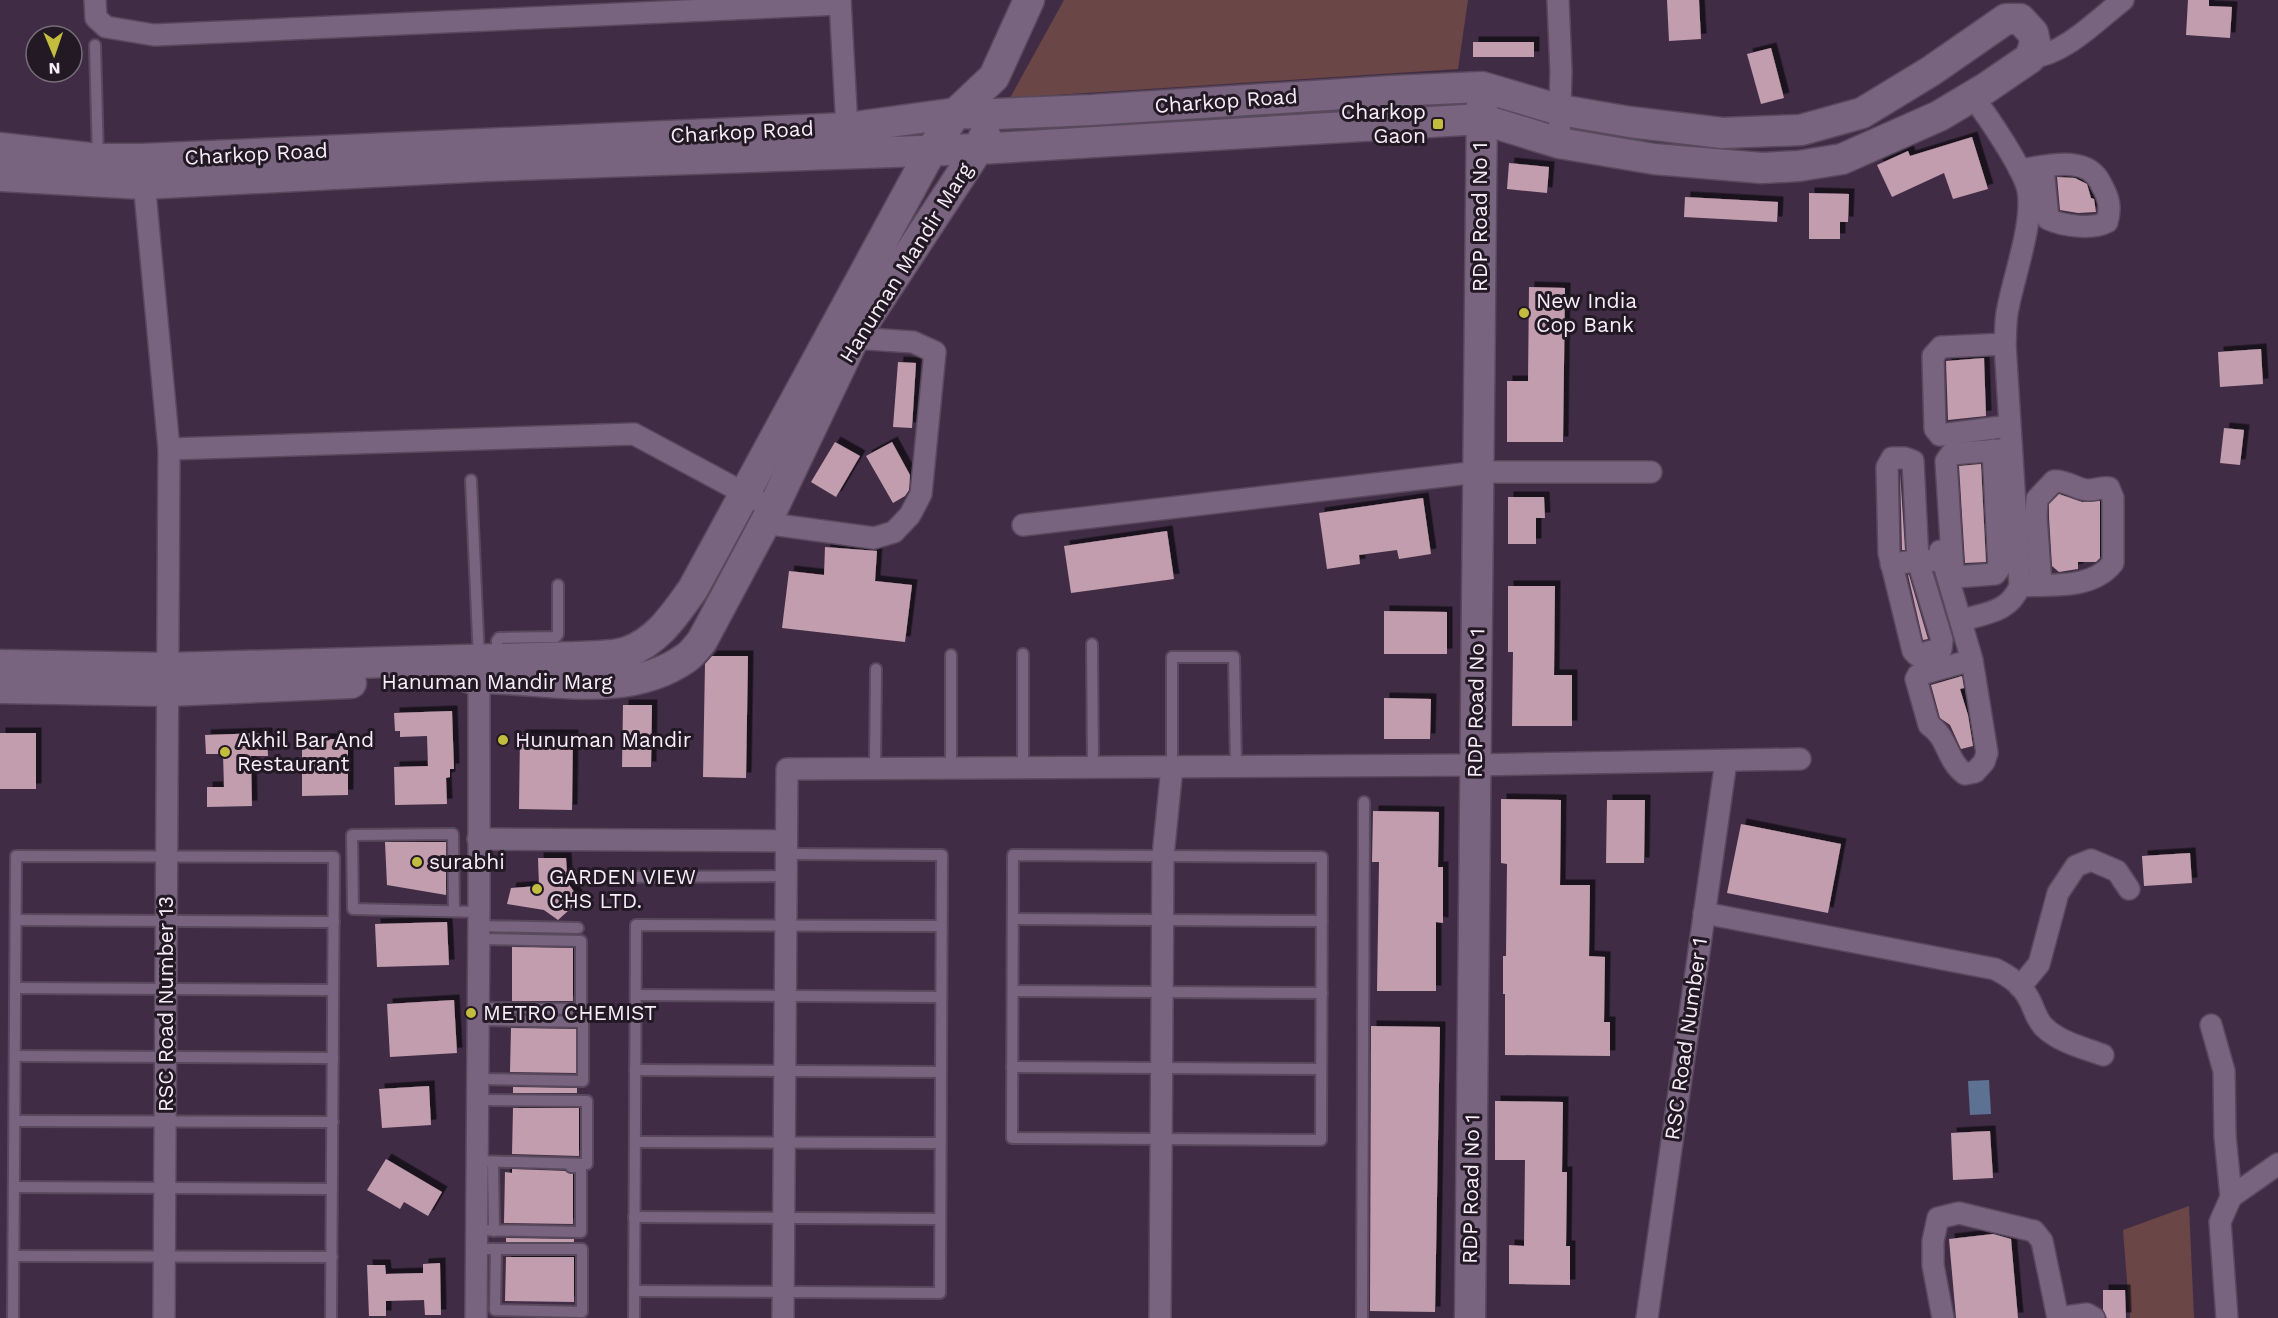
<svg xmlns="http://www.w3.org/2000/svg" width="2278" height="1318" viewBox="0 0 2278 1318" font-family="'Work Sans',sans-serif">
  <defs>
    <filter id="shadow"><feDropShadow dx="5.5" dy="-5.5" stdDeviation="0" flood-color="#0009"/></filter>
  </defs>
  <rect width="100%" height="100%" fill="#402d45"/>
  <g fill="#6a4647">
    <polygon points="1064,0 1468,0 1458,69 1010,98"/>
    <polygon points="2189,1206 2194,1318 2130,1318 2123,1230"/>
  </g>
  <polygon fill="#5d7192" points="1989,1080 1991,1114 1970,1115 1968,1081"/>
  <g fill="#c19dae" filter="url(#shadow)">
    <polygon points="1667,0 1699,0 1701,39 1669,41"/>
    <polygon points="2188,0 2209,0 2209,6 2232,7 2230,38 2186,35"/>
    <rect x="1473" y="42" width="61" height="15"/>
    <polygon points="1771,48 1784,98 1761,104 1747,54"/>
    <polygon points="1972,137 1988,189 1953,199 1944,173 1892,197 1877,165 1908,151 1910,156"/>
    <polygon points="1509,163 1549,167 1547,193 1507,189"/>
    <polygon points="2057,177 2075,178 2087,184 2091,198 2094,199 2096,212 2078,213 2060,210"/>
    <polygon points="1809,193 1849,194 1848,222 1840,222 1840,239 1809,239"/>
    <polygon points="1685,197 1778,202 1777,222 1684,217"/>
    <polygon points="1529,287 1565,288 1563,442 1507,442 1507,381 1528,381"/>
    <polygon points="2261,349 2263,384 2220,387 2218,352"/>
    <polygon points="1984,358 1986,416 1948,420 1946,361"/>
    <polygon points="898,362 916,363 912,428 893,427"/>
    <polygon points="2224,428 2244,430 2240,465 2220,463"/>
    <polygon points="835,442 860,456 836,497 811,482"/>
    <polygon points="892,442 910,475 909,490 905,496 893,503 866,456"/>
    <polygon points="1981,464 1986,562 1965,563 1959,466"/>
    <polygon points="1900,471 1905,550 1902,550"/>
    <polygon points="2059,494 2082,502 2100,501 2100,558 2096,562 2078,562 2078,569 2059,572 2052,566 2049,517 2049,504"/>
    <polygon points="1508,497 1544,497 1545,518 1536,518 1536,544 1508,544"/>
    <polygon points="1423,498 1431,554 1399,559 1397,550 1359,555 1360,564 1327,569 1319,513"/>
    <polygon points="1167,531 1174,579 1071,593 1064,546"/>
    <polygon points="825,547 877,551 875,581 912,585 905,642 782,628 789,571 824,575"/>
    <polygon points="1908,575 1909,575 1928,639 1923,640"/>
    <polygon points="1508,586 1555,586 1554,675 1572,675 1572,726 1512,726 1513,652 1508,652"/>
    <polygon points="1384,611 1447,612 1447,654 1384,654"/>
    <polygon points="712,656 748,656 746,778 703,777 705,664"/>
    <polygon points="1962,676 1964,688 1960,689 1968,715 1973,746 1961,749 1950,725 1940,718 1931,685"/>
    <polygon points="1384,698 1431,699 1430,739 1384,739"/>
    <polygon points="623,705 652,705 651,767 622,767"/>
    <polygon points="452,711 454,769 450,769 450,777 446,778 447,804 395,805 394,767 428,766 427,736 400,737 400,731 395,731 394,713"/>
    <rect x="0" y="733" width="36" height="56"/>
    <polygon points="267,733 268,756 251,756 252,806 207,807 207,787 224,787 223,754 206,754 205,735"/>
    <polygon points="520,735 573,735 572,810 519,809"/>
    <polygon points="302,739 348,739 348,795 302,796"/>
    <polygon points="1501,799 1561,800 1560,885 1590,885 1589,956 1605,957 1604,1022 1610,1022 1610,1056 1505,1055 1505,994 1503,994 1503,956 1506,956 1507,864 1501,863"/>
    <polygon points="1607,800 1645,800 1644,863 1606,863"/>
    <polygon points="1373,811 1439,812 1438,867 1443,867 1443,923 1436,922 1436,991 1377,991 1379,862 1372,862"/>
    <polygon points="1741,824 1841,844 1828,913 1727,893"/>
    <polygon points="385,842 446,842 446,895 387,885"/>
    <polygon points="2190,853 2192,883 2144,886 2142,856"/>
    <polygon points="538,858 566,858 567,873 565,879 580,900 558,920 544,910 507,904 511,888 539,886"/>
    <polygon points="447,922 449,965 377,967 375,924"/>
    <polygon points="512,947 573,948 573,1001 512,1001"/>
    <polygon points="454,1000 457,1053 390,1057 387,1004"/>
    <polygon points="1371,1026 1440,1027 1435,1312 1370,1311"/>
    <polygon points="511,1028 576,1029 576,1073 510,1072"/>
    <polygon points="429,1086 431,1125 382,1128 379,1089"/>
    <polygon points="513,1087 577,1088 577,1093 513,1093"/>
    <polygon points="1495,1101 1563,1102 1562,1172 1567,1172 1566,1246 1570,1246 1570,1285 1509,1284 1509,1245 1524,1246 1525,1160 1495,1160"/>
    <polygon points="513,1108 579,1108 579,1156 512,1154"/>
    <polygon points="1990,1131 1993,1178 1953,1180 1951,1133"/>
    <polygon points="386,1159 442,1192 428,1216 404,1202 400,1209 367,1190"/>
    <polygon points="512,1169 565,1171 573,1174 573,1224 504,1223 505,1172 512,1173"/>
    <polygon points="1993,1234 2011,1239 2018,1318 1956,1318 1949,1239"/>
    <polygon points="506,1238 574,1239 574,1242 506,1242"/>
    <polygon points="506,1257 574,1257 574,1302 505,1301"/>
    <polygon points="440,1263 441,1315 425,1315 424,1300 386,1301 386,1316 369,1316 367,1265 385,1265 386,1274 423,1273 423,1264"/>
    <polygon points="2103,1290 2125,1290 2126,1318 2107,1318 2103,1310"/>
  </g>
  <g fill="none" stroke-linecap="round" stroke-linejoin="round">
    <g stroke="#59495d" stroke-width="14">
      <g id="lane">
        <polyline points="95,45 98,158"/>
        <polyline points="471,480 479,659"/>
        <polyline points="1092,644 1093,767"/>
        <polyline points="1023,654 1023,768"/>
        <polyline points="951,655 951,768"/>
        <polyline points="498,659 497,641 499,638 556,637 558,634 558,585"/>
        <polyline points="1172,767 1172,657 1234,657 1236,767"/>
        <polyline points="875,768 876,669"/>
        <polygon points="1013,855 1322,857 1321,1140 1012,1138"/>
        <polyline points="621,877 786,876"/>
        <polyline points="454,911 453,834 352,835 353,909 479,912"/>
        <polyline points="1013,919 1322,921"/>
        <polyline points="16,920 334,922"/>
        <polyline points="479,926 578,928"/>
        <polyline points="16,988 333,990"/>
        <polyline points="1013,991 1322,993"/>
        <polyline points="636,995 941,997"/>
        <polyline points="479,1008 581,1009 581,941 479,939"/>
        <polyline points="15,1056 333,1058"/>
        <polyline points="1012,1067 1321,1069"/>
        <polyline points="635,1070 941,1072"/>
        <polyline points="478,1079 583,1081 583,1022 479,1020"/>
        <polyline points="15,1121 333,1122"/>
        <polyline points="635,1142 940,1143"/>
        <polyline points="478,1161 587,1164 587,1101 478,1100"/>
        <polyline points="493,1167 494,1231"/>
        <polyline points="14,1187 332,1189"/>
        <polyline points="634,1217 940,1219"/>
        <polyline points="477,1230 581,1232 581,1167 571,1167"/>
        <polyline points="477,1249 496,1249 495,1310 582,1312 582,1249 496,1249"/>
        <polyline points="14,1256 332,1257"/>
        <polyline points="634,1291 940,1293 942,855 786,854"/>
        <polyline points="13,1318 16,856 334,857 331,1318"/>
        <polyline points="634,1318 636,925 941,926"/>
        <polyline points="1362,1318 1364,802"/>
      </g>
    </g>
    <g stroke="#59495d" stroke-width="24">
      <g id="street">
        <polyline points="95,0 96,18 106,27 154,35 840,4"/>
        <polyline points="840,0 847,128"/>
        <polyline points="1558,0 1561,71 1559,143"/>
        <path d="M 2030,58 C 2065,54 2096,21 2123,0"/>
        <path d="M 2020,170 C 2041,167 2077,157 2094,174 C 2098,177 2100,182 2102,186 C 2109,198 2111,208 2107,222 C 2092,230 2063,226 2048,219 L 2043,167"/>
        <polyline points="143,171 169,449 634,434 757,500"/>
        <polyline points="2005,344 1941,347 1933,356 1935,429 1940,435 2009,426"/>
        <polyline points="1993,450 1999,569 1995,574 1956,577 1953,571 1946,461 1951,454 2011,449"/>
        <polyline points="763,523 874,538 894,532 910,515 921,494 935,352 913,342 854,338"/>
        <polyline points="1023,525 1478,472 1651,472"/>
        <path d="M 1940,551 L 1972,660 L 1987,753 L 1984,762 L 1975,772 L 1965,774 C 1946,760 1948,737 1929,725 L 1916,679 L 1918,675 L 1972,660"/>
        <polyline points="1891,564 1918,561 1913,461 1905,458 1892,458 1887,467 1889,553 1913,651 1917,655 1941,649 1942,640 1918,561 1942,560"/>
        <path d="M 2020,586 C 2051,584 2092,590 2113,563 L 2113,498 L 2109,488 C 2101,487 2096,490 2088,490 C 2077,490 2067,480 2054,481 L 2037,499 L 2036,517 L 2041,585"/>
        <path d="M 1962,620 C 1987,613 2009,612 2020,586 L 2005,344 C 2006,332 2005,319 2008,308 C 2014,276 2034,221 2028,190 C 2023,168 1987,115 1972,96"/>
        <polyline points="478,839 786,841"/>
        <path d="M 1704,913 L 1995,969 C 2009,976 2021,984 2029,999 C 2034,1008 2036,1019 2044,1027 C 2059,1042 2084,1048 2103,1055"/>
        <polyline points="2020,987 2039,964 2058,893 2076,866 2091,860 2117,871 2129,889"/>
        <polyline points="2211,1025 2224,1071 2225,1136 2231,1197 2220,1222 2227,1318"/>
        <polyline points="2231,1197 2278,1164"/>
        <polyline points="164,1318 169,449"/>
        <polyline points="476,1318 479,912 479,665"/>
        <polyline points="783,1318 787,769 1475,765 1800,759"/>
        <polyline points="1160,1318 1163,856 1172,767"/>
        <polyline points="1647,1318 1726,761"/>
        <polyline points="1943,1318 1933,1265 1933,1241 1938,1218 1959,1213 2034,1231 2042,1241 2058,1318"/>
        <polyline points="2058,1318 2087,1314 2094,1318"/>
      </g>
    </g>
    <g stroke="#59495d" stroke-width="33">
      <g id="secondary">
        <polyline points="0,148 98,159 142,159 847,128 956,113 995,114 1092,110 1391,91 1482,87 1560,110 1630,122 1722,133 1801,130 1862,113 1931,71 2006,19 2020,19 2033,33 2035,43 2030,58 1986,88 1939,116 1842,159 1799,166 1762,168 1654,159 1559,143 1481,119 978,149 487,166 143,184 0,176"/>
        <path d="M 0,665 L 168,668 L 576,657 C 591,656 612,657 627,652 C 658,641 675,614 693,589 L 932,149 L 956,113 L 994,77 L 1029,0"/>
        <path d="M 470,678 C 540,676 624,702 686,658 C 692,654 697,647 702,641 L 773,508 L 854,338 L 978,149 L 985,135"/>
        <polyline points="0,688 168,691 351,683"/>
        <polyline points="1470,1318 1482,100"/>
      </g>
    </g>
    <use href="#lane" stroke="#79647f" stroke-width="10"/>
    <use href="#street" stroke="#79647f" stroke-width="21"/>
    <use href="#secondary" stroke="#79647f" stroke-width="30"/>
  </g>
  <g fill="#c3bd3f" stroke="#221924" stroke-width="2">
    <rect x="1432" y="118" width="12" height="12" rx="3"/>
    <circle cx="1524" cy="313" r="6"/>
    <circle cx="503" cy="740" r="6"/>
    <circle cx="225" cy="752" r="6"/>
    <circle cx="417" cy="862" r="6"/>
    <circle cx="537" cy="889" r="6"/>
    <circle cx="471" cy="1013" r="6"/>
  </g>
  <g text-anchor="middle" stroke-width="6" stroke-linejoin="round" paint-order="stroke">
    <g font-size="21" fill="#f8ecfb" stroke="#221924">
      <text transform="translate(1226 101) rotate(-4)" y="7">Charkop Road</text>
      <text transform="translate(742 132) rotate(-3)" y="7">Charkop Road</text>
      <text transform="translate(256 154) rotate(-3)" y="7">Charkop Road</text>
      <text transform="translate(1480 217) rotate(-90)" y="7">RDP Road No 1</text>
      <text transform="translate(906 263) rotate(-58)" y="7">Hanuman Mandir Marg</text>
      <text x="497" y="689">Hanuman Mandir Marg</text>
      <text transform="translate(1476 703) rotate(-89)" y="7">RDP Road No 1</text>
      <text transform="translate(166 1004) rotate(-90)" y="7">RSC Road Number 13</text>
      <text transform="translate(1686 1039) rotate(-82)" y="7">RSC Road Number 1</text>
      <text transform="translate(1471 1189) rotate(-89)" y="7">RDP Road No 1</text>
    </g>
    <g font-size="21" fill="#f8ecfb" stroke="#221924" text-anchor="start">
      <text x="1426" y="119" text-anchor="end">Charkop<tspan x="1426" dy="24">Gaon</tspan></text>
      <text x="1536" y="308">New India<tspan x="1536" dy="24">Cop Bank</tspan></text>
      <text x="237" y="747">Akhil Bar And<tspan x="237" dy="24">Restaurant</tspan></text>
      <text x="515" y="747">Hunuman Mandir</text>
      <text x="429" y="869">surabhi</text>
      <text x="549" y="884">GARDEN VIEW<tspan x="549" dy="24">CHS LTD.</tspan></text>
      <text x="483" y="1020">METRO CHEMIST</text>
    </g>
  </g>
  <g transform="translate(54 54) rotate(178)"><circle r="28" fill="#221924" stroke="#786d7a" stroke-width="1.5"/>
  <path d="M0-4.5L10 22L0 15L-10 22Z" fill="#c3bd3f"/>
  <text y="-9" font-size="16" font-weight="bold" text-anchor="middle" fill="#f8ecfb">N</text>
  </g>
</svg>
